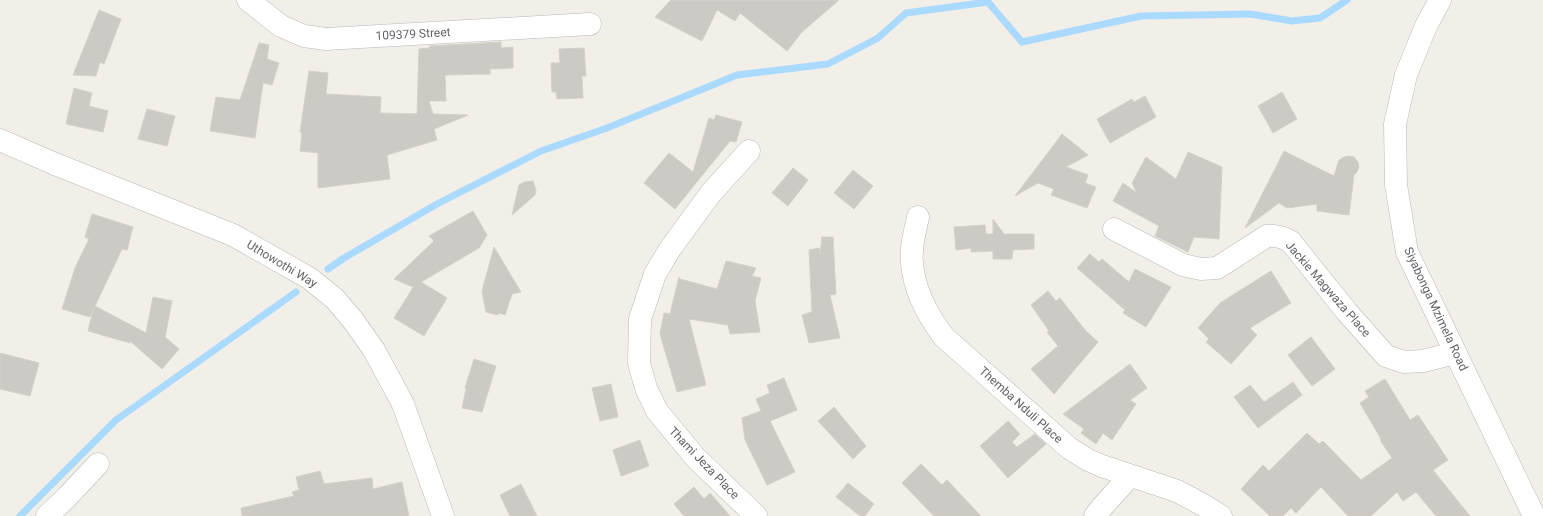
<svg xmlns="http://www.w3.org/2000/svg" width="1543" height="516" viewBox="0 0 1543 516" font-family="Roboto,sans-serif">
  <rect width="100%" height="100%" fill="#f1efe8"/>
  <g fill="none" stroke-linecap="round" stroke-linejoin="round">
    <g stroke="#aadaff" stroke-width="7">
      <polyline points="328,269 344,258 437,204 541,151 607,128 737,75 828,64 878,38 906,13 988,2 1022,42 1141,16 1250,14 1292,21 1320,18 1347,0"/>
      <polyline points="20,516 116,420 296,292"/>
    </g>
  </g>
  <g fill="#cccac5" stroke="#d6d1c6">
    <polygon points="671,0 839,0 802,32 787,51 740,13 735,21 717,10 702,41 655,17"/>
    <polygon points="99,10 121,19 104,64 100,62 96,76 73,75"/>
    <polygon points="501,42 501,48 513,47 513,68 490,69 490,74 445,75 446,101 429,101 433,114 468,115 434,129 437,140 387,155 390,179 318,188 318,153 300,151 302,133 300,132 309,71 328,73 326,94 381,97 380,113 417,114 419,49 430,48 430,46"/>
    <polygon points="259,43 269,45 267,59 279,63 272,85 263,83 255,138 210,131 216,97 240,100"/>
    <polygon points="584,48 586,76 582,76 583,98 557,99 556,92 552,92 551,63 560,63 559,49"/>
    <polygon points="74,88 92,93 89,106 108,111 103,132 66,124"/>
    <polygon points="1282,92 1297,119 1273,133 1258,106"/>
    <polygon points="1145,96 1156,117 1110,143 1097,119 1132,99 1134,102"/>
    <polygon points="147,109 175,116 167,146 138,139"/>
    <polygon points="716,115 742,122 736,142 730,141 675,209 644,183 669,153 693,172 709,118 714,120"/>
    <polygon points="1062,134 1088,155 1066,167 1088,175 1085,183 1096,187 1087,208 1051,195 1054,189 1038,183 1015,196"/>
    <polygon points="1284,151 1334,176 1339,160 1344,157 1349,156 1354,157 1358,162 1359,167 1357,172 1354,175 1349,215 1317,211 1317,204 1287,208 1279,203 1245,228"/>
    <polygon points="1188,152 1222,167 1219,239 1194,237 1188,252 1155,236 1159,226 1113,201 1123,183 1137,193 1132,183 1146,157 1176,179"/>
    <polygon points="793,168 808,180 788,206 772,193"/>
    <polygon points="853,170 873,186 854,209 834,193"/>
    <polygon points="533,181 536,190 535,195 512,215 519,185 524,182"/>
    <polygon points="473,211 487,235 479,248 421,282 447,298 424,336 394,318 414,286 413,287 394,279 434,241 429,236"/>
    <polygon points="92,214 133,227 127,250 122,249 95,306 146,333 153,297 172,301 165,337 179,349 162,369 130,341 130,343 88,331 94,306 90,317 62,309 75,268 89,239 85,237"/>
    <polygon points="993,219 1004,234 1034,234 1034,249 1013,250 1012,259 993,259 993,251 971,252 971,248 956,250 954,227 985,225 986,234 993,234"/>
    <polygon points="822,237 833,237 836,294 830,295 840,338 809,343 802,315 812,312 809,250 819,248 820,254"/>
    <polygon points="494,247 521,292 512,294 505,315 499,313 498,315 486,312 482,291"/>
    <polygon points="1090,254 1099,262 1102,259 1129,282 1135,269 1171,287 1146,327 1123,313 1125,310 1077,268"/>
    <polygon points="726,261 756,268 752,276 761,278 755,301 760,332 730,334 728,325 689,319 706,385 677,392 660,334 664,313 670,314 679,277 680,279 717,289"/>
    <polygon points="1271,271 1291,303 1250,328 1257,335 1231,364 1206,342 1209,339 1198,328 1220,303"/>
    <polygon points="1048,291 1056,301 1060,298 1085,330 1098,342 1054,394 1031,369 1058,346 1047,332 1049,331 1031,305"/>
    <polygon points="1311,337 1335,369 1312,386 1288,355"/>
    <polygon points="0,353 39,363 30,396 0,389"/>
    <polygon points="474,359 496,366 482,412 462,408 466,389 465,388"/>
    <polygon points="1130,364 1147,388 1130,400 1136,404 1112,440 1103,433 1096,444 1081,433 1084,429 1063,414"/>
    <polygon points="784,378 797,410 770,421 795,472 767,485 745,440 742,418 761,411 756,399 770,393 767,385"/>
    <polygon points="1385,379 1410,420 1418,415 1448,460 1433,470 1470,516 1436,516 1416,492 1403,501 1397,492 1371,516 1348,516 1321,487 1296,513 1291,508 1283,516 1270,516 1241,489 1263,465 1269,471 1307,433 1319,444 1323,441 1361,480 1392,458 1380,440 1381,439 1360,403 1369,397 1365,391"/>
    <polygon points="1293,382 1302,395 1258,428 1234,397 1250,385 1264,402"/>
    <polygon points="611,384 618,417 600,421 592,388"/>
    <polygon points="834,407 866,446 853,459 818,421"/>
    <polygon points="1008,421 1020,434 1012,442 1017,447 1035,434 1046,444 1008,478 980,446"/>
    <polygon points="640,440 649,466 621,476 613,450"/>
    <polygon points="921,464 942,485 947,480 981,516 934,516 902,483"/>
    <polygon points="320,471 324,484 372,478 373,489 402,482 409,516 242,516 241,508 294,496 292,492 299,490 296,477"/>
    <polygon points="848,483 874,504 865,516 860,516 836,497"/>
    <polygon points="521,484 537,516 510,516 500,495"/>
    <polygon points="694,487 704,499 710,493 730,516 684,516 674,504"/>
  </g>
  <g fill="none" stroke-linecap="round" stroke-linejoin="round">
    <g stroke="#b5b8bc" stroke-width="23">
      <g id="minor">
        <polyline points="248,0 281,26 304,36 326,39 590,24"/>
        <polyline points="1440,0 1426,26 1406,75 1395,124 1396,185 1407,252 1534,516"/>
        <polyline points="0,140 55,164 233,235 309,278 335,299 352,319 374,350 403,404 443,516"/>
        <polyline points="749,151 711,193 670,249 655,274 640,319 639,363 646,388 657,411 695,457 756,516"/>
        <path d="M 918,217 C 915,232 910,248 912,263 C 914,290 928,316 944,337 L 1069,448 L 1088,460 L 1102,466 L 1177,491 L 1205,506 L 1221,516"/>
        <path d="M 1114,229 L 1183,265 L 1201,269 L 1217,268 L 1267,236 C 1276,235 1282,237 1290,241 L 1347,312 L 1386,356 L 1404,362 L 1423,361 L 1455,353"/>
        <polyline points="47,516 66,498 98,464"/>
        <polyline points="1095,516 1103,506 1130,476"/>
      </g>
    </g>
    <use href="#minor" stroke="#fff" stroke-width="22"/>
  </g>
  <g text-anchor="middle" stroke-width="3" stroke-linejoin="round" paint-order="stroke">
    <g font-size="12" fill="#5f6368" stroke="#fff">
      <text transform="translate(413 34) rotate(-3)" y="4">109379 Street</text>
      <text transform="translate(282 264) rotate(31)" y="4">Uthowothi Way</text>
      <text transform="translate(1328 289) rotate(49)" y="4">Jackie Magwaza Place</text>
      <text transform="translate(1436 309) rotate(65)" y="4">Siyabonga Mzimela Road</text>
      <text transform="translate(1021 405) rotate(42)" y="4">Themba Nduli Place</text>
      <text transform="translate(704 463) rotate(46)" y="4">Thami Jeza Place</text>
    </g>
  </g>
</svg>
